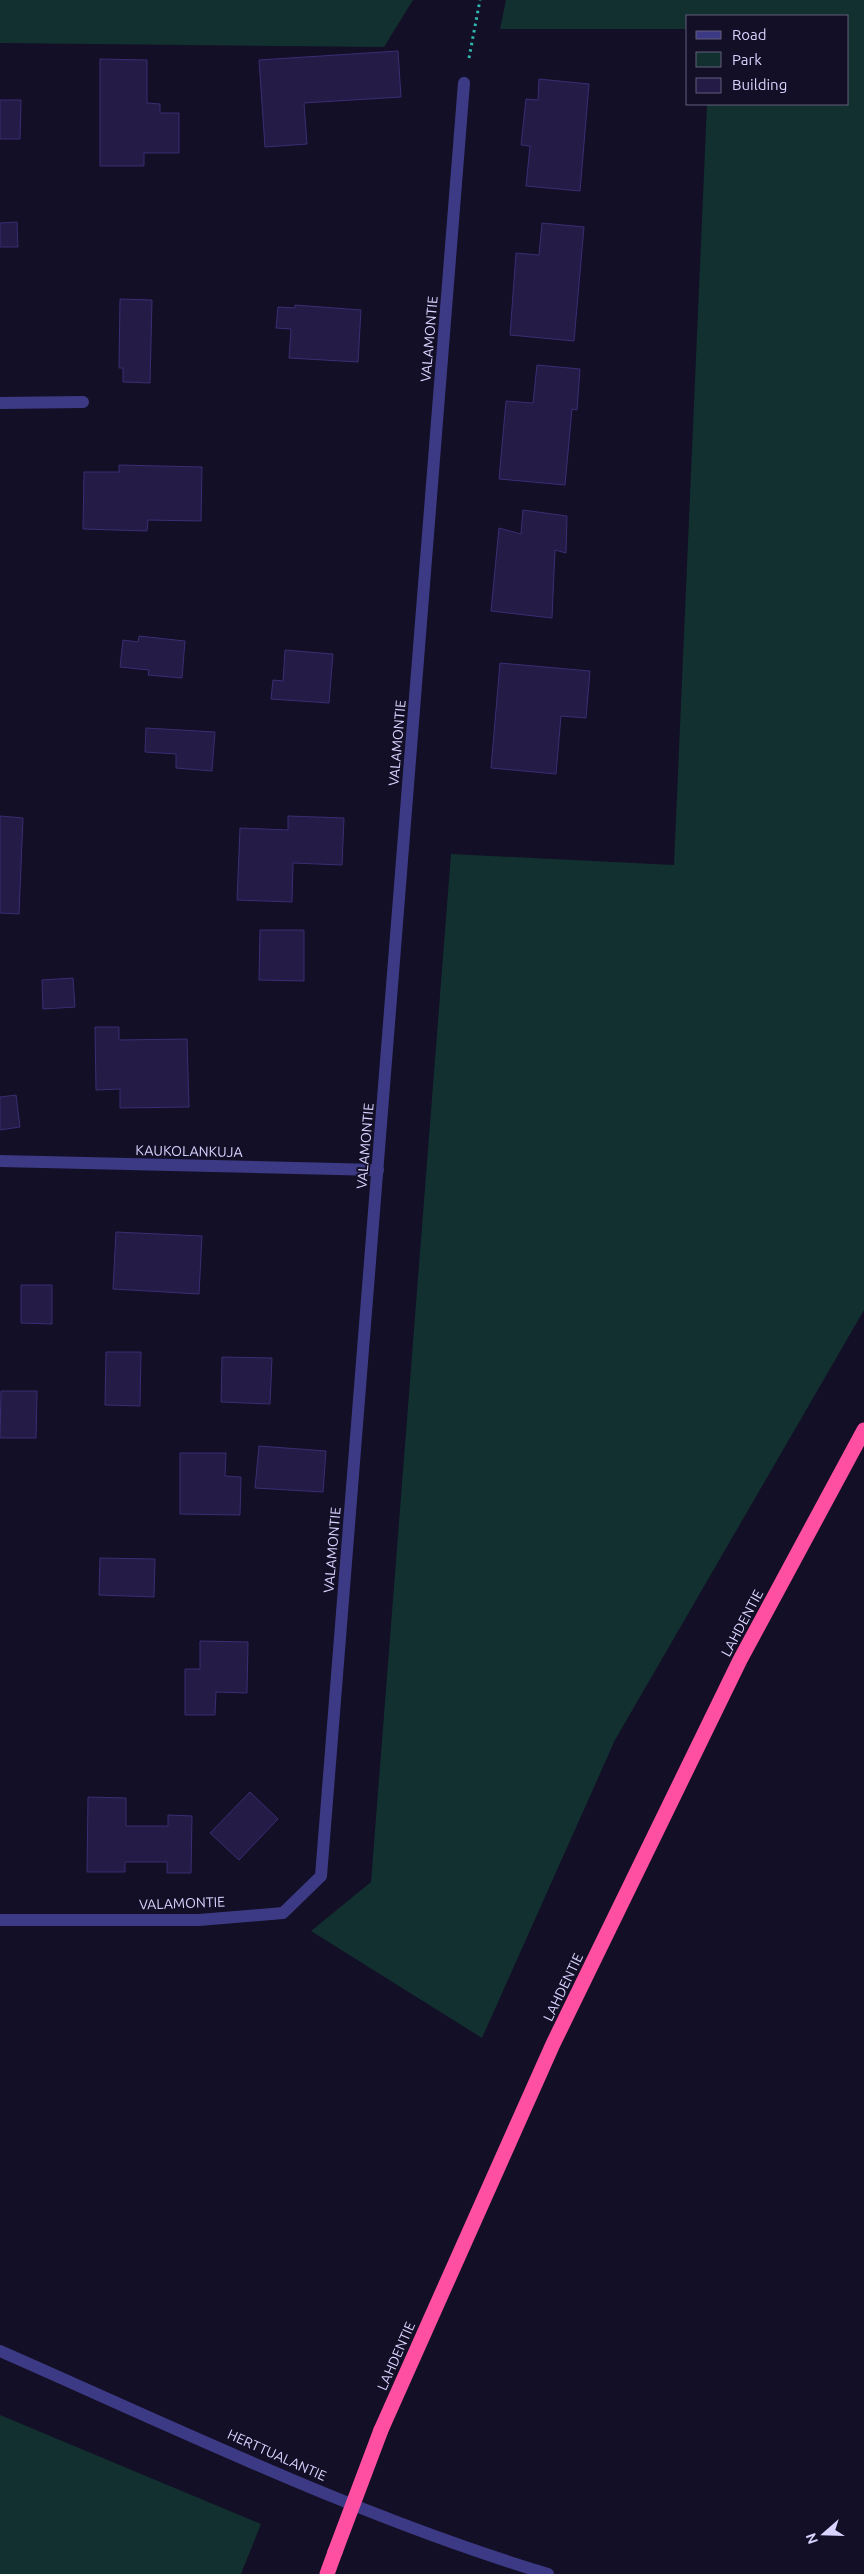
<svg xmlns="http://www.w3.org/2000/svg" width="864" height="2574" viewBox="0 0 864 2574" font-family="Ubuntu,sans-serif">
  <rect width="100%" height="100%" fill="#130f26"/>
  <g fill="#12302f">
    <polygon points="0,0 413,0 384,47 0,43"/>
    <polygon points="506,0 864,0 864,1310 615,1740 482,2038 311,1931 371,1882 451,854 674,865 707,104 848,104 848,16 688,16 688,29 500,29"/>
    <polygon points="0,2415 261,2524 241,2574 0,2574"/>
  </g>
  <g fill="#241b47" stroke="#3b2d73">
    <polygon points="398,51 401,97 304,103 307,144 265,147 259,60"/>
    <polygon points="100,59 147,60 147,103 160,104 160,113 179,113 179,153 144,153 144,166 100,166"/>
    <polygon points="539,79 589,84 580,191 526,186 530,146 521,145 526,99 538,100"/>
    <polygon points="0,100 21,100 20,139 0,139"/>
    <polygon points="17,222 18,247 0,247 0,223"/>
    <polygon points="542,223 584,227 574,341 510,335 516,253 539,255"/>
    <polygon points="120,299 152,300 150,383 123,382 123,368 119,368"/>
    <polygon points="295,305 361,310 358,362 289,358 291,329 276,328 278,307 295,308"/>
    <polygon points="537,365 580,369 577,410 572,409 565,485 499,479 506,401 533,403"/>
    <polygon points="119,465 202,467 201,521 148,520 147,531 83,529 84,472 119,472"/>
    <polygon points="523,510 567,516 566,553 555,550 552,618 491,611 499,528 521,534"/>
    <polygon points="139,636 185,641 182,678 148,675 149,670 120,667 123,640 138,642"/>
    <polygon points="285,650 333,654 329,703 271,699 273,680 283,681"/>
    <polygon points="500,663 590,671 586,718 561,716 556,774 491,768"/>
    <polygon points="146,728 215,732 212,771 176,768 176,754 145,752"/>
    <polygon points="0,816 23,818 19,914 0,913"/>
    <polygon points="288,816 344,818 342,865 293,863 292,902 237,900 240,828 288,830"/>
    <polygon points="260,930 304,930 304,981 259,980"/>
    <polygon points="73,978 75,1007 43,1009 42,980"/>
    <polygon points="95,1027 119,1027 119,1040 187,1039 189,1107 120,1108 120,1089 96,1090"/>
    <polygon points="16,1095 20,1127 0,1130 0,1097"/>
    <polygon points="116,1232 202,1236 199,1294 113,1289"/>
    <polygon points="21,1285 52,1285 52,1324 21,1323"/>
    <polygon points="106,1352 141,1352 140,1406 105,1405"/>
    <polygon points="222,1357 272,1358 270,1404 221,1402"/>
    <polygon points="1,1391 37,1391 36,1438 0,1438"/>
    <polygon points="259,1446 326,1451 323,1492 255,1488"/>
    <polygon points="180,1453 226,1453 225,1476 241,1477 240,1515 180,1514"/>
    <polygon points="100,1558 155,1559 154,1597 99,1595"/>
    <polygon points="200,1641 248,1642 247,1693 216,1692 215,1715 185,1715 185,1669 200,1669"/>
    <polygon points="250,1792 278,1819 239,1860 210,1833"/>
    <polygon points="88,1797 126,1798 126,1826 168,1826 168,1815 192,1816 191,1873 167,1873 167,1862 125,1862 125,1872 87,1872"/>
  </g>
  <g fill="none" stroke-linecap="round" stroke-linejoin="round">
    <polyline stroke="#2fb8b0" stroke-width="3" stroke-dasharray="2.5 4" stroke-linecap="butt" points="469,58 480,0"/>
    <g stroke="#3d3a85" stroke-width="12">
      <polyline points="0,403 83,402"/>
      <polyline points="0,1161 378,1170"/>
      <polyline points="0,1920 199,1920 283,1913 321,1876 464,83"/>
      <path d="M 0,2351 C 180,2430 359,2517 548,2574"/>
    </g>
    <g stroke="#ff4fa3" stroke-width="15">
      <polyline points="381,2430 553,2044 740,1660 864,1430"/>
      <polyline points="327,2574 335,2552"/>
    </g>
    <polyline stroke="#ff4fa3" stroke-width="15" points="335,2552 381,2430"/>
  </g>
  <g text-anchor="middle" stroke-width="4" stroke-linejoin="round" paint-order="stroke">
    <g font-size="14" fill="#d9d4ff" stroke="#130f26">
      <text transform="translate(429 339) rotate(-85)" y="5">VALAMONTIE</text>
      <text transform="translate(397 743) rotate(-85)" y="5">VALAMONTIE</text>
      <text transform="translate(365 1146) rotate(-85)" y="5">VALAMONTIE</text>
      <text transform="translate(189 1151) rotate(1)" y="5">KAUKOLANKUJA</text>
      <text transform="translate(332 1550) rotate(-85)" y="5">VALAMONTIE</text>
      <text transform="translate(742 1623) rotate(-62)" y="5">LAHDENTIE</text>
      <text transform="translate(182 1903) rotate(-2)" y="5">VALAMONTIE</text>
      <text transform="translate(563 1987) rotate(-64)" y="5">LAHDENTIE</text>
      <text transform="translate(396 2356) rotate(-66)" y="5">LAHDENTIE</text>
      <text transform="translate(277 2455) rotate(24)" y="5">HERTTUALANTIE</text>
    </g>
  </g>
  <rect x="686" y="15" width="162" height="90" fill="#130f26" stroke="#625e7d"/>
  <rect x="696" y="31" width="25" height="8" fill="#3d3a85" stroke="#625e7d"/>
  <text x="732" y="40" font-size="15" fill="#d9d4ff">Road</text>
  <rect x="696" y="52" width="25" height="15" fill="#12302f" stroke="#625e7d"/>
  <text x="732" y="65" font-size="15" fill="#d9d4ff">Park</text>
  <rect x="696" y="78" width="25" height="15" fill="#241b47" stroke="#625e7d"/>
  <text x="732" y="90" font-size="15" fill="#d9d4ff">Building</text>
  <g transform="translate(824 2534) rotate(250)" stroke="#130f26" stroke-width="4" paint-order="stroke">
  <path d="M0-4L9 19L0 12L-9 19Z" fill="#d9d4ff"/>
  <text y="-8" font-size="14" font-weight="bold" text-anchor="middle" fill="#d9d4ff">N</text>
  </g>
</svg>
